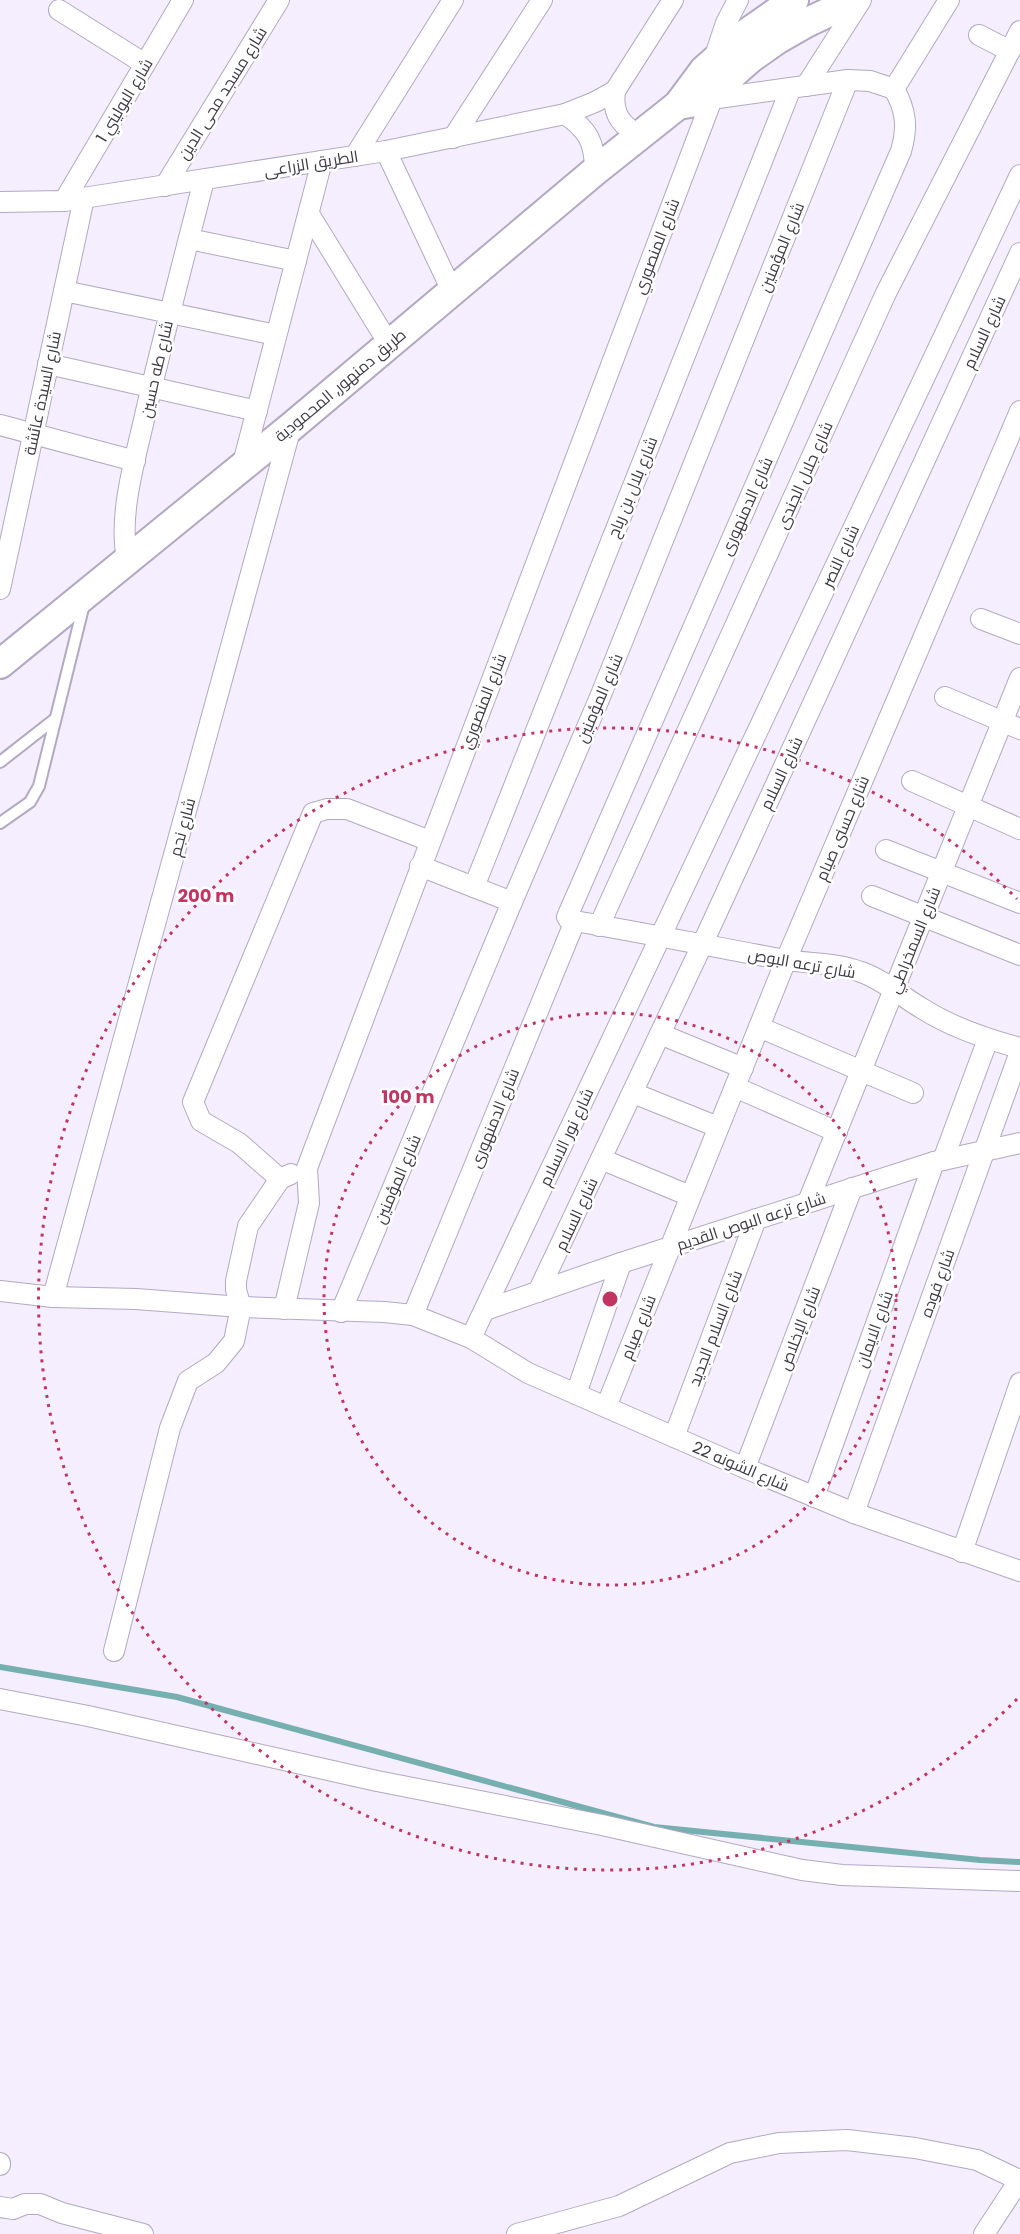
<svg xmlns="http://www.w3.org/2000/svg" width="1020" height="2234" viewBox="0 0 1020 2234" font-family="Poppins,Cairo,sans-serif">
  <rect width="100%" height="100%" fill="#f4eefe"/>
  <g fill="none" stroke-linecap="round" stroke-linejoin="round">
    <polyline stroke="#75afb0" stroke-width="6" points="0,1667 177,1697 654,1827 980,1860 1020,1862"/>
    <g stroke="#b3a9c3" stroke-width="14">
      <g id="service">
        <polyline points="0,762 55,719"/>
        <polyline points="0,823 30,802 39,786 84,604"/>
      </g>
    </g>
    <g stroke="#b3a9c3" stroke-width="22">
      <g id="minor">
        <polyline points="59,10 145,64"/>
        <polyline points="979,35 1010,51"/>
        <polyline points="713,62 726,23 738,0"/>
        <polyline points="806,86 861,0"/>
        <path d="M 894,89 C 906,110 908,127 901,151 L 567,917 L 569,920 C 639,932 709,946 780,959 C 807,964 835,962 861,972 C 884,980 902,997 923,1009 C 953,1028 986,1039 1020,1048"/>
        <polyline points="894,89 949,0"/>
        <polyline points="704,100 848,80 870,81 894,89"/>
        <path d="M 565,114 C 588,130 595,142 595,171"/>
        <path d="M 640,135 C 620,126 612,112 615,91 L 673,0"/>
        <polyline points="453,138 542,0"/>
        <polyline points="386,151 452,291"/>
        <polyline points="355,156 453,0"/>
        <polyline points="165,186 279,0"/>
        <polyline points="64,201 183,0"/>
        <polyline points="0,202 64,201 386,151 565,114 595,102 615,91"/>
        <polyline points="309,214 389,344"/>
        <polyline points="189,239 296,261"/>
        <polyline points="64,291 276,335"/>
        <polyline points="48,364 257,411"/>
        <polyline points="0,425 135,461"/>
        <polyline points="242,467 322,161"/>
        <path d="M 127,559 C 118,513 136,457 146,411 C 164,334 184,257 204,180"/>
        <polyline points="0,589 84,198"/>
        <polyline points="981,619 1020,634"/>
        <polyline points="945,697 1020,729"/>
        <polyline points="912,781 1020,829"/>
        <polyline points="886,850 1020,903"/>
        <polyline points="420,866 512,902"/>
        <polyline points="474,887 791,88"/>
        <polyline points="872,896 1020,955"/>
        <polyline points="599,926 886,293 1020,31"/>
        <polyline points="759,1027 913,1093"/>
        <polyline points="660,1034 743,1068"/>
        <polyline points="735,1087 837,1132"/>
        <polyline points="633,1093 718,1127"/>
        <polyline points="601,1159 690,1196"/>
        <polyline points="943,1160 988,1039"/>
        <polyline points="280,1179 239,1143 201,1121 193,1102 313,813 327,809 347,809 430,841"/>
        <polyline points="808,1202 1020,678"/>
        <polyline points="0,1291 53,1297 136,1299 241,1307 384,1312 413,1315 471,1338 528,1373 745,1468 854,1513 1020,1571"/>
        <polyline points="538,1292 702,945 1020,253"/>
        <polyline points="53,1297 291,427"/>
        <polyline points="284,1309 309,1203 307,1168 712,99"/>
        <polyline points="485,1310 621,1263 934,1162 1020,1143"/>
        <polyline points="341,1312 512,902 600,697 848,80"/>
        <polyline points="413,1315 575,921"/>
        <polyline points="471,1338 1020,175"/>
        <polyline points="576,1394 621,1263"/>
        <polyline points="606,1407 786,960 1020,411"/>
        <polyline points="674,1437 756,1219"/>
        <polyline points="745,1468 852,1188"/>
        <polyline points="814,1497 934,1162"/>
        <polyline points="854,1513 1020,1052"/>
        <polyline points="962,1552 1020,1383"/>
        <polyline points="114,1651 170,1428 188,1381 216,1363 234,1341 241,1307 236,1290 236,1281 248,1226 280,1179 291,1174"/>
        <polyline points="0,1699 88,1716 377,1781 602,1825 802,1870 842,1875 1020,1881"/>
        <polyline points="0,2163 0,2165"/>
        <polyline points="0,2207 13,2209 25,2204 40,2204 62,2213 143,2234"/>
        <polyline points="517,2234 619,2206 730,2153 779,2143 847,2140 915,2148 977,2160 1019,2180"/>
        <polyline points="984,2234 1020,2179"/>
      </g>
    </g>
    <g stroke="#b3a9c3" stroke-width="32">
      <g id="secondary">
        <polyline points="678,105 702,101 751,58 778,39 806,23 854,0"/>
        <polyline points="0,664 291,427 595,171 678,105 704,70 744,35 794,0"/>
      </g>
    </g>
    <use href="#service" stroke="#fff" stroke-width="10"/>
    <use href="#minor" stroke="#fff" stroke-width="20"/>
    <use href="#secondary" stroke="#fff" stroke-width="28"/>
  </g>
  <g fill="none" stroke="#c23562" stroke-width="3" stroke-dasharray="3 6">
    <circle cx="610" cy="1299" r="286"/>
    <path d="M1017 1699A571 571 0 1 1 1017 899"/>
  </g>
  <g text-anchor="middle" stroke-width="5" stroke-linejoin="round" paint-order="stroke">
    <g font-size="16" fill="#3c3843" stroke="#fff">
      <text transform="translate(222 93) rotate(-58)" y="6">شارع مسجد محى الدين</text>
      <text transform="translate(124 100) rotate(-59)" y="6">شارع البوليني 1</text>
      <text transform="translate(311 163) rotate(-9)" y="6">الطريق الزراعى</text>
      <text transform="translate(656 246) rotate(-69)" y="6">شارع المنصوري</text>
      <text transform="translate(781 247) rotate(-68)" y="6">شارع المؤمنين</text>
      <text transform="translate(984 332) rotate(-65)" y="6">شارع السلام</text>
      <text transform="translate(156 369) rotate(-77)" y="6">شارع طه حسين</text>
      <text transform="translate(340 385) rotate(-40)" y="6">طريق دمنهور, المحمودية</text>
      <text transform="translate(42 393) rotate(-78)" y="6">شارع السيدة عائشة</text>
      <text transform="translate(804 475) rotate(-66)" y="6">شارع جلال الجندى</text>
      <text transform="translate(632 487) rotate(-68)" y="6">شارع بلال بن رباح</text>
      <text transform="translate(746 506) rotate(-66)" y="6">شارع الدمنهورى</text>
      <text transform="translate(840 556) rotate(-65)" y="6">شارع النصر</text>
      <text transform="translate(599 698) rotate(-67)" y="6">شارع المؤمنين</text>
      <text transform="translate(483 701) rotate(-69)" y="6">شارع المنصوري</text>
      <text transform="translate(781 773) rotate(-65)" y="6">شارع السلام</text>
      <text transform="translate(182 827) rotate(-75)" y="6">شارع نجم</text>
      <text transform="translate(842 828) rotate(-67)" y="6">شارع حسنى صيام</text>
      <text transform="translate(914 940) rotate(-68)" y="6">شارع السمخراطي</text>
      <text transform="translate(802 963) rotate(10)" y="6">شارع ترعه البوص</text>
      <text transform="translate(494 1118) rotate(-68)" y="6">شارع الدمنهورى</text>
      <text transform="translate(566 1137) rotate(-65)" y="6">شارع نور الاسلام</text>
      <text transform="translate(397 1179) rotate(-67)" y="6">شارع المؤمنين</text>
      <text transform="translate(576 1214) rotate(-65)" y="6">شارع السلام</text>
      <text transform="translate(751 1221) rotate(-18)" y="6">شارع ترعه البوص القديم</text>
      <text transform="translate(937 1283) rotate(-70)" y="6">شارع فوده</text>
      <text transform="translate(638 1327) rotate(-68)" y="6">شارع صيام</text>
      <text transform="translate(715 1328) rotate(-69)" y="6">شارع السلام الجديد</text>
      <text transform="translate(799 1328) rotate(-69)" y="6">شارع الإخلاص</text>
      <text transform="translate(874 1329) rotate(-70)" y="6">شارع الايمان</text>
      <text transform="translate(741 1466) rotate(23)" y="6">شارع الشونه 22</text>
    </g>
  </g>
  <circle cx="610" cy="1299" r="9" fill="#c23562" stroke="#fff" stroke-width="3"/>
  <g font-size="18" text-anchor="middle" font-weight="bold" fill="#c23562" stroke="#fff" stroke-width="5" stroke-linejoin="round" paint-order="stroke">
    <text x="206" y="902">200 m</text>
    <text x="408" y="1103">100 m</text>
  </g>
</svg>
